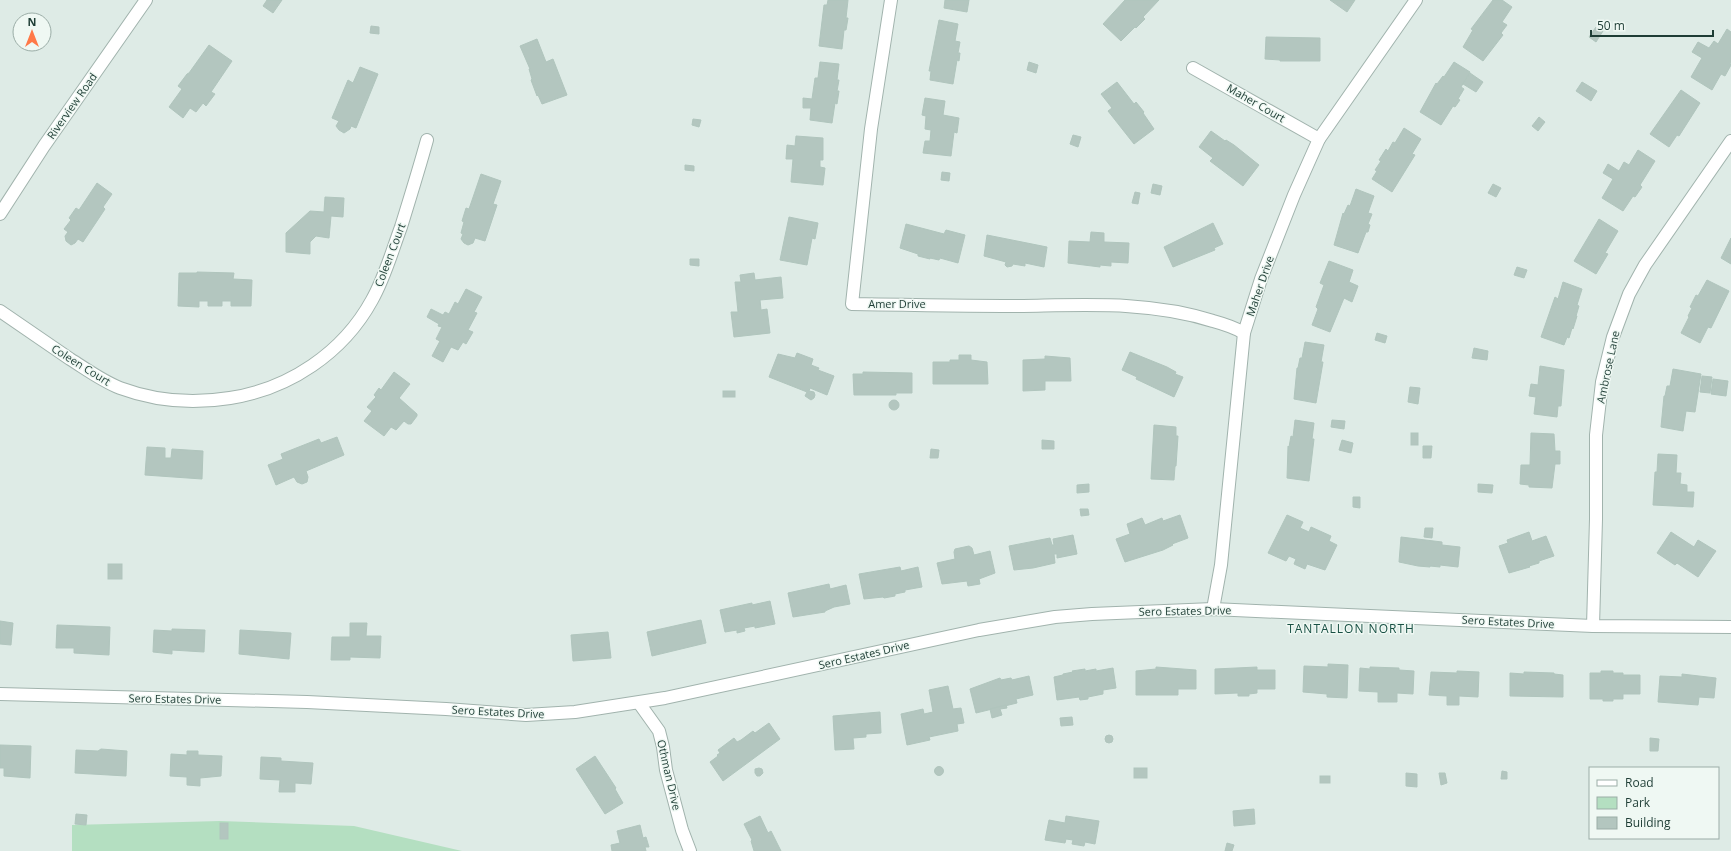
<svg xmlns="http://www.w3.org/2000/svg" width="1731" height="851" viewBox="0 0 1731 851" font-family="'Open Sans',sans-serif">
  <rect width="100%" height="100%" fill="#deebe6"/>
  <polygon fill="#b4dfc1" points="220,821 354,826 462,851 72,851 72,825"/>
  <g fill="#b3c6bf" stroke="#b0c5bd">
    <polygon points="267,0 282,0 273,13 263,6"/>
    <polygon points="828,0 848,0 846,18 848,18 846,30 844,30 842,49 819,46 824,5 827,5"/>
    <polygon points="945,0 969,0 967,12 944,8"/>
    <polygon points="1125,0 1159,0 1143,17 1145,19 1136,28 1135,27 1121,41 1103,24"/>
    <polygon points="1330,0 1355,0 1347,12"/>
    <polygon points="1493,0 1502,0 1512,7 1502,22 1507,25 1501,33 1503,35 1483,61 1463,47 1473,30 1471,29"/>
    <polygon points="939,20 958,24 955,41 960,42 958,53 960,53 959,61 957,60 953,84 930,80 931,71 929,71"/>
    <polygon points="371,26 379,27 379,34 370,33"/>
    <polygon points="1596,27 1603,31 1596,42 1589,37"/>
    <polygon points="1727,29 1731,32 1731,62 1730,64 1731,65 1725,76 1721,74 1712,90 1691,77 1702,58 1692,52 1698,42 1709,48 1714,41 1718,44"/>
    <polygon points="1266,37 1320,38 1320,61 1280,61 1280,60 1265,59"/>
    <polygon points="537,39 546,62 553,59 567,95 542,104 538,95 537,96 531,80 532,79 529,69 530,69 520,46"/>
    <polygon points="209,45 232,61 211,92 215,94 206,106 203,103 196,112 190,108 183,118 169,107 182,89 178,86 187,74 189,73"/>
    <polygon points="820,62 839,64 837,80 839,80 837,91 839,91 837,104 835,103 832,123 810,120 811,108 803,108 803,98 812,99 815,78 818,78"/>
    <polygon points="1029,62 1038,65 1036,73 1027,70"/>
    <polygon points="1454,62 1470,72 1461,87 1464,89 1458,99 1460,100 1455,107 1453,106 1441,125 1420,112 1436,83 1437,84 1443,76 1444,77"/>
    <polygon points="360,67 378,74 356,128 351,126 350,129 344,133 339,130 336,126 339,121 332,118 348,80 353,83"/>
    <polygon points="1470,73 1483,82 1476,92 1463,84"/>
    <polygon points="1117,82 1134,104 1136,102 1144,112 1143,113 1154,129 1134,144 1108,111 1112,108 1101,94"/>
    <polygon points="1582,82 1597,91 1591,101 1576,91"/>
    <polygon points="1681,90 1700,103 1679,136 1677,135 1669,147 1650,134"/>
    <polygon points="925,98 945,101 943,115 959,118 957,133 954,132 951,156 923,153 925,141 930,141 931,130 925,129 926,116 922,115"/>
    <polygon points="1539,117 1545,122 1538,131 1532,126"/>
    <polygon points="693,119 701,120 699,127 692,125"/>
    <polygon points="1404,128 1421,139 1412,154 1415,155 1392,192 1372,179 1377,171 1375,170 1381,161 1379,160 1386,149 1388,151 1393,142 1395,143"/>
    <polygon points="1211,131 1225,141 1226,140 1234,145 1259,165 1243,186 1210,161 1213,158 1199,147"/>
    <polygon points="1073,135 1081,137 1078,147 1070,144"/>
    <polygon points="796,136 823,138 823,160 820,160 820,167 825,168 823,185 791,182 793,159 786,159 787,145 795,146"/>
    <polygon points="1638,150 1655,161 1640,185 1642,187 1635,197 1633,196 1623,211 1602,198 1613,179 1603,173 1608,164 1619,171 1624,162 1629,165"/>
    <polygon points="685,165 694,166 694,171 685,170"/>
    <polygon points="942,172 950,173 949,181 941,180"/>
    <polygon points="481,174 501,181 493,204 497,205 485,241 475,238 473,243 468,245 464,243 461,239 463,234 461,233 464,222 462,221 466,208 469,209"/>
    <polygon points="97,183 112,194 103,207 105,209 83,242 78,239 75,243 71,245 66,241 65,236 68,232 64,229 71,220 69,218 76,208 79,210"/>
    <polygon points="1153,184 1162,186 1160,195 1151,193"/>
    <polygon points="1493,184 1501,188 1496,197 1488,193"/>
    <polygon points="1356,189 1374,196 1368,213 1372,214 1368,224 1370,225 1368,232 1366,232 1358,253 1334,245 1343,213 1344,214 1348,205 1350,206"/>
    <polygon points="1135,192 1140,193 1138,204 1132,203"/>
    <polygon points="325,197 344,198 343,217 331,216 329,238 316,236 310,242 310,254 286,252 286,233 310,211 324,212"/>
    <polygon points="789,217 818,223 815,239 812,238 807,265 780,260"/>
    <polygon points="1599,219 1618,231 1605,253 1608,254 1596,274 1574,261"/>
    <polygon points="1213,223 1223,244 1214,248 1215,250 1173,267 1164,247"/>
    <polygon points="906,224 944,234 946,230 965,235 958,263 940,258 939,260 930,258 930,259 918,256 918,254 900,248"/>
    <polygon points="1091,232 1104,233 1104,242 1129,243 1128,263 1111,262 1111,266 1100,265 1100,267 1068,263 1069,241 1090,242"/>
    <polygon points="987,235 1047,247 1044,267 1025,263 1025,266 1013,264 1012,266 1007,267 1005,265 1006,262 984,256"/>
    <polygon points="1731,238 1731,264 1721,258"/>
    <polygon points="690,259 699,259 699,266 690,265"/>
    <polygon points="1329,261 1353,270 1349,282 1358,286 1352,302 1344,298 1330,332 1312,325 1318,309 1316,307 1324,285 1320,283"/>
    <polygon points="1517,267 1527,270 1524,278 1514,275"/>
    <polygon points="197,272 234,273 233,279 252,280 251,306 231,306 231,301 222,301 222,306 208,306 208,301 199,301 199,307 178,306 179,273 197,273"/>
    <polygon points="754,273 755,280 781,277 783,298 760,300 761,310 767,309 770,333 734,337 731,312 738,312 735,282 741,282 740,275"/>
    <polygon points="1707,280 1729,291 1711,328 1708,327 1700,343 1681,333 1689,317 1688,316 1692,308 1690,307 1696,295 1698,296"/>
    <polygon points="1563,282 1582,289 1577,305 1579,306 1576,316 1577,316 1573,329 1572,328 1569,338 1567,337 1564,345 1541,337 1555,297 1558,299"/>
    <polygon points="466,289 482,297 474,312 477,313 468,330 473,332 466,344 463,342 458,350 451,347 443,362 432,356 440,341 436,339 442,327 438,326 439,324 427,317 431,309 443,315 445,312 449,314 455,302 458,304"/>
    <polygon points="1377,333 1387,336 1385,343 1375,340"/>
    <polygon points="1305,342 1324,345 1321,362 1323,362 1316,403 1294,399 1297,368 1298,368 1300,358 1302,358"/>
    <polygon points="1474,348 1488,351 1487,360 1472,358"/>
    <polygon points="1130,352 1167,367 1176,372 1175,374 1183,377 1174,397 1136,379 1137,377 1122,370"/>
    <polygon points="797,353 813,359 811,365 819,368 818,370 834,376 827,395 810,388 809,391 814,392 815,395 814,398 811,400 805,396 807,392 769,377 778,354 795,358"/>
    <polygon points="959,355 971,355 971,360 987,362 988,384 933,384 933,362 950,362 950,360 959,360"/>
    <polygon points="1045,356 1070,358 1071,381 1045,381 1045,390 1023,391 1023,360 1045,359"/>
    <polygon points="1540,366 1564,370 1561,406 1558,406 1557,417 1534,414 1536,397 1529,396 1531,384 1538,385"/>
    <polygon points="1673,369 1701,374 1695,412 1686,411 1683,431 1661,427 1664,396 1665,396 1667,386 1670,386"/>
    <polygon points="394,372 410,384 399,398 417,414 417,416 411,424 408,424 404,421 396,430 391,427 384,436 364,421 372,411 367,407 376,397 374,395 379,388 381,390"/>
    <polygon points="863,372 912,373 912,393 896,393 896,395 854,395 853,374 863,374"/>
    <polygon points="1702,376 1712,377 1710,393 1700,392"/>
    <polygon points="1713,379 1728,381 1726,396 1711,394"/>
    <polygon points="1410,387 1420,388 1418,404 1408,402"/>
    <rect x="723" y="391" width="12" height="6"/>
    <circle cx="894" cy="405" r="5"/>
    <polygon points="1295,420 1314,423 1312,439 1314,439 1309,481 1287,478 1288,446 1289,447 1291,436 1293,437"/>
    <polygon points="1332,420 1345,421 1344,429 1331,427"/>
    <polygon points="1154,425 1176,427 1176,436 1178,436 1176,466 1175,466 1174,480 1151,479"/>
    <rect x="1411" y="433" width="7" height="12"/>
    <polygon points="1531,433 1554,434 1555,451 1560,451 1560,464 1555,464 1552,488 1529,487 1529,485 1520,484 1521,465 1530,465"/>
    <polygon points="337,437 344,455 306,471 308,477 307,482 302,484 297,482 294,477 276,485 268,465 283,459 281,454 319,439 321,443"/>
    <polygon points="1042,440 1054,441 1054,449 1042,449"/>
    <polygon points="1342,440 1353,443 1351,453 1339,450"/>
    <polygon points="1423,446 1432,446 1431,458 1423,458"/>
    <polygon points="147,447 165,448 165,458 171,458 172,449 203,451 202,479 145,475"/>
    <polygon points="931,449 939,450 938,458 930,458"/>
    <polygon points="1658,454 1677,455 1676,473 1681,473 1680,484 1687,485 1687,492 1694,492 1693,507 1653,505 1655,472 1657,472"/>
    <polygon points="1089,484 1089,492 1077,493 1077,485"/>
    <polygon points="1478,484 1493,485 1492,493 1478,492"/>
    <polygon points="1353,497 1360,497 1360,508 1353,507"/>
    <polygon points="1080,509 1088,509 1089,515 1081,516"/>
    <polygon points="1180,515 1188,538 1172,544 1173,545 1163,550 1125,562 1116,539 1130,534 1127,524 1142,518 1145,525 1162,518 1163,521"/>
    <polygon points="1287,515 1303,522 1300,528 1309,532 1311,527 1331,536 1329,541 1337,545 1325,570 1307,564 1305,569 1294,564 1296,559 1289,556 1286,561 1268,553"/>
    <polygon points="1425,528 1433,528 1432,538 1424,537"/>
    <polygon points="1529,532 1532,541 1546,536 1554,556 1539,561 1539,563 1529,566 1530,567 1509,573 1499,546 1508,543 1507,540"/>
    <polygon points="1671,532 1694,547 1698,540 1716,551 1698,577 1677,563 1675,565 1657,553"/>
    <polygon points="1073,535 1077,554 1057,558 1057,554 1054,554 1055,563 1033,568 1014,570 1009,546 1050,538 1052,545 1054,545 1053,539"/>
    <polygon points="1401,537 1442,542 1442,545 1460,547 1458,567 1440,565 1440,567 1430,566 1430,567 1418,566 1399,562"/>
    <polygon points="969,546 972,548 974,555 990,551 995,573 979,579 980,584 968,586 967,581 942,584 937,563 955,559 954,552 955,549"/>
    <rect x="108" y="564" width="14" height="15"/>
    <polygon points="900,567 901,571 918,567 922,587 905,590 905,592 895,594 895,596 884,598 883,597 864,599 859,574"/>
    <polygon points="829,584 830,589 846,585 850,604 834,607 825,611 825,612 793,617 788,593"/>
    <polygon points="770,601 775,624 755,628 755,626 744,628 745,631 737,633 737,630 725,632 720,610 752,603 752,605"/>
    <polygon points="701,620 706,643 652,656 647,632"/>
    <polygon points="0,621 13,623 11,645 0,644"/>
    <polygon points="350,623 367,623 366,636 381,636 380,658 350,657 350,660 331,660 332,637 350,637"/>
    <polygon points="57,625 110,627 109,655 74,653 74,648 56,648"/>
    <polygon points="172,629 205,630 204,652 172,650 172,654 153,652 154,630 172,631"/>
    <polygon points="240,630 291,633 289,659 239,654"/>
    <polygon points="608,632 611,658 573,661 571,635"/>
    <polygon points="1328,664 1348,665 1347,698 1327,697 1327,694 1303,692 1304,666 1328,667"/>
    <polygon points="1156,667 1196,670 1196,689 1178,689 1178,695 1136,695 1136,671 1156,669"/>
    <polygon points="1257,667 1257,670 1275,670 1275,689 1257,689 1257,693 1249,694 1249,696 1238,696 1238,693 1215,694 1215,669"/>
    <polygon points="1370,667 1399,668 1399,670 1414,671 1413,694 1397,693 1397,702 1378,702 1378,692 1359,691 1360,668 1370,669"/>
    <polygon points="1113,668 1116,688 1103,690 1103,694 1088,697 1088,699 1080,700 1079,697 1057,700 1054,677 1063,675 1063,674 1073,672 1072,671 1085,669 1085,671 1096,669 1096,671"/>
    <polygon points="1457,671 1479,672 1478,697 1459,696 1459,705 1447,705 1447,696 1429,695 1431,672 1457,673"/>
    <polygon points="1601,671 1613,671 1613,673 1623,673 1623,675 1640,675 1640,694 1623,694 1623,699 1613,699 1613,701 1603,701 1603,699 1590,699 1590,673 1601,673"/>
    <polygon points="1524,672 1554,673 1554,674 1563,675 1563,697 1510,696 1510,673 1524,674"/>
    <polygon points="1682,674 1716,678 1714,698 1699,697 1698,705 1658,702 1660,676 1682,677"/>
    <polygon points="1029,676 1033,695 1016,699 1017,703 976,713 970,689 1000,678 1001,680 1011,678 1012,680"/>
    <polygon points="948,686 953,709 961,708 964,723 957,724 958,731 929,737 930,740 907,745 901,714 923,709 924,714 933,712 929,690"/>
    <polygon points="1006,705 1007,708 1000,709 1002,715 992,718 990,709"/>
    <polygon points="880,712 881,733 866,734 866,737 853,738 854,749 835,750 833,716"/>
    <polygon points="1072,717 1073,725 1061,726 1060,718"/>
    <polygon points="769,723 780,739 723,781 710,762 718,756 717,755 720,753 718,750 734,738 737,742 741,740 753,731 755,733"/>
    <circle cx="1109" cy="739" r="4"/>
    <polygon points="1650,738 1659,739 1658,751 1650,751"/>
    <polygon points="0,745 31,746 30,778 4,776 4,768 0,768"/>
    <polygon points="101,749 127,751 126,776 75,773 76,750 98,751"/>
    <polygon points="187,751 198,751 198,755 222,756 221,776 200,778 200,786 187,785 187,777 170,776 171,754 187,755"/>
    <polygon points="595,756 616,788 615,789 623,803 605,814 576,769"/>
    <polygon points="261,757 281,758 281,761 313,763 311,784 295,783 295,792 279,792 280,780 260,779"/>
    <circle cx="939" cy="771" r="4.5"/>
    <polygon points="759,768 762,769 763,773 760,776 757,776 755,773 755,769"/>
    <rect x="1134" y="768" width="13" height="10"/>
    <polygon points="1502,771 1507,772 1507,779 1501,779"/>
    <polygon points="1406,773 1417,774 1417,787 1406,786"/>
    <polygon points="1439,773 1445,773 1447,783 1441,785"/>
    <rect x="1320" y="776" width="10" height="7"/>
    <polygon points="1254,809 1255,824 1234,826 1233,811"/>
    <polygon points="76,814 87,815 86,825 75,824"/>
    <polygon points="760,816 768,833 771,831 781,851 754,851 751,841 752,840 744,824"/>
    <polygon points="1066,816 1099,821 1095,844 1085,842 1084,846 1072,844 1073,840 1066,839 1065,843 1045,840 1049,820 1065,823"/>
    <rect x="220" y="823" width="8" height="16"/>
    <polygon points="640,825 643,838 646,837 649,847 645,847 646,851 612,851 611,845 620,843 617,831"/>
    <polygon points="1227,843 1234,845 1232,851 1225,851"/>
  </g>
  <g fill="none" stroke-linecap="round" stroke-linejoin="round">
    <g stroke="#a1b3ad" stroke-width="14">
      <g id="minor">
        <path d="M 891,0 L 871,129 L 852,304 C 909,305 966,306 1023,306 C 1086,305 1151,301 1213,321 C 1224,324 1234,327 1244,333"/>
        <polyline points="1193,68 1319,139"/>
        <path d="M 0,311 C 23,327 47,343 70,359 C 86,369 102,381 120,388 C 155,401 193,404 230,398 C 289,389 343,353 372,300 C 385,277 392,251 401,227 C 410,198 419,169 427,140"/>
        <polyline points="1213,609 1221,565 1244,333 1261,279 1294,195 1319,139 1416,0"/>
        <polyline points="1593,626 1596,519 1596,435 1602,382 1613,337 1629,294 1645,265 1731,141"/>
        <polyline points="0,694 307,702 446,709 526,715 575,712 665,698 979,630 1055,617 1092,614 1213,609 1593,626 1731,627"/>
        <polyline points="639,703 659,731 663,747 666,770 682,830 690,851"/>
      </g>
    </g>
    <g stroke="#a1b3ad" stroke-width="14">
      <polyline id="tertiary" points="0,214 44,146 146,0"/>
    </g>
    <use href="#minor" stroke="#fff" stroke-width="12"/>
    <use href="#tertiary" stroke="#fff" stroke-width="12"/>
  </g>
  <g text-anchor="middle" stroke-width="3" stroke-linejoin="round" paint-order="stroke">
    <g font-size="11" fill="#1e3d35" stroke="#eff8f3">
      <text transform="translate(1256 103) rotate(30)" y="4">Maher Court</text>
      <text transform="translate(72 106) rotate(-55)" y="4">Riverview Road</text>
      <text transform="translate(390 255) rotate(-69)" y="4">Coleen Court</text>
      <text transform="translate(1260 286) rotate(-71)" y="4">Maher Drive</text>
      <text x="897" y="308">Amer Drive</text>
      <text transform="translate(81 365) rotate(32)" y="4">Coleen Court</text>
      <text transform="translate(1608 367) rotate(-78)" y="4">Ambrose Lane</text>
      <text transform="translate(1185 611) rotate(-1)" y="4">Sero Estates Drive</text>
      <text transform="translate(1508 622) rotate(3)" y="4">Sero Estates Drive</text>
      <text transform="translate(864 655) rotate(-13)" y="4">Sero Estates Drive</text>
      <text transform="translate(175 699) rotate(1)" y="4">Sero Estates Drive</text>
      <text transform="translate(498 712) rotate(3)" y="4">Sero Estates Drive</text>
      <text transform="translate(669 775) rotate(77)" y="4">Othman Drive</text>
    </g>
    <g font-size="12" letter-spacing="1" fill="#185044" stroke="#eff8f3">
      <text x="1351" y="633">TANTALLON NORTH</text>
    </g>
  </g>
  <rect x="1589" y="767" width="130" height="72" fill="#eff8f3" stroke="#9bada7"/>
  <rect x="1597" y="780" width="20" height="6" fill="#ffffff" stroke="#9bada7"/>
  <text x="1625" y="787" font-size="12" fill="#1e3d35">Road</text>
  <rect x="1597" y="797" width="20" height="12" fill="#b4dfc1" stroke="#9bada7"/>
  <text x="1625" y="807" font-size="12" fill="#1e3d35">Park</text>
  <rect x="1597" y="817" width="20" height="12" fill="#b3c6bf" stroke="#9bada7"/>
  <text x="1625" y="827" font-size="12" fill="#1e3d35">Building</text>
  <g transform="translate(32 32)"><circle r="19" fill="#eff8f3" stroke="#9bada7"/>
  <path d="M0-3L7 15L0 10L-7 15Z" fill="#ff7948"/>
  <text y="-6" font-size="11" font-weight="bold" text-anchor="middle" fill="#1e3d35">N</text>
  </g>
  <path d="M1591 30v6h122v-6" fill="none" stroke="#1e3d35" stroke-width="2"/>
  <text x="1597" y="30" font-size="12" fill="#1e3d35" stroke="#eff8f3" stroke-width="3" paint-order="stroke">50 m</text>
</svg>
